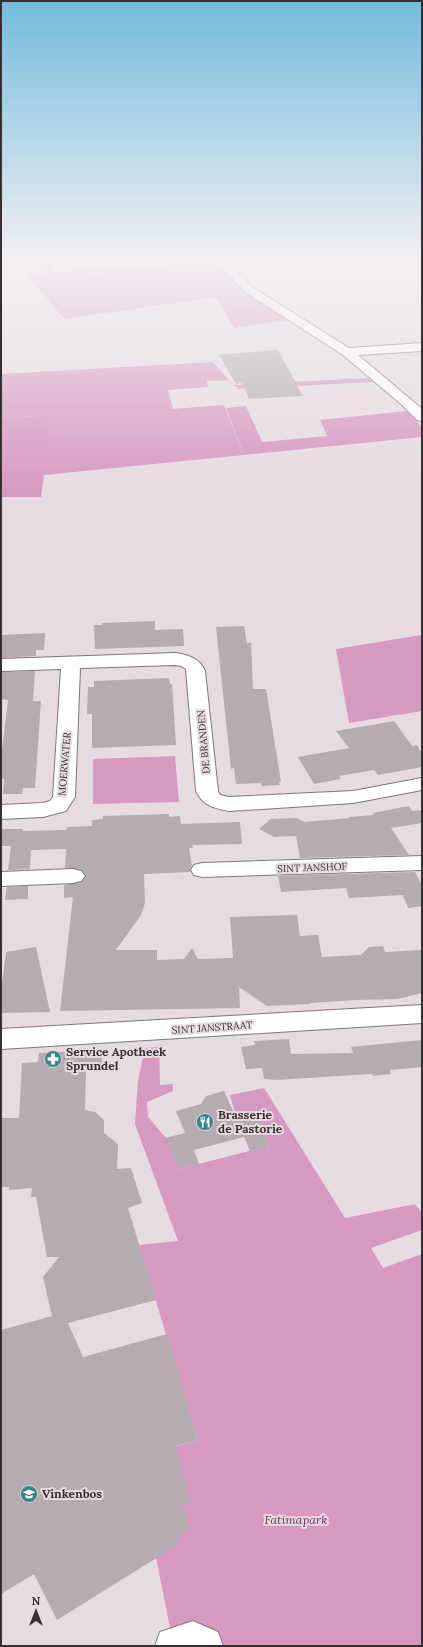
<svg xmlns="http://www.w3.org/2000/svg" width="423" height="1647" viewBox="0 0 423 1647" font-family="Lora,serif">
  <rect width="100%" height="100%" fill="#e5dbe1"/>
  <g fill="#d799c2">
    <path d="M 190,262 L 218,262 C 240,286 260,302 288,320 L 234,328 L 216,297 L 64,319 L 33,282 Z"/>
    <polygon points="213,362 229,380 207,381 208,387 168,390 173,409 224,405 244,455 44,475 41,497 1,497 1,445 51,415 1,418 1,374"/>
    <polygon points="422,635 422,711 349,723 336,649"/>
    <polygon points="175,756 179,802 93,804 93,759"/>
    <polygon points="159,1047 160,1085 173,1084 173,1091 147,1102 148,1117 166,1138 179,1169 269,1146 256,1115 237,1120 230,1095 264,1088 345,1218 415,1204 422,1213 422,1230 371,1248 383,1268 422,1254 422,1646 176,1646 173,1643 145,1501 128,1460 198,1440 139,1245 178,1241 135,1124 138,1081 145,1048"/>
  </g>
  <g fill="#d696c0">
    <polygon points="37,262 53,262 50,270 58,272 123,265 136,269 33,282 26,273 38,272"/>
    <polygon points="367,378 373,382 238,389 234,385"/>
    <polygon points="246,406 262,442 327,436 320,420 407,411 422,427 422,437 244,455 226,408"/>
    <polygon points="51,415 49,445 1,445 1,418"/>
  </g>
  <g fill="#b5acb2">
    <polygon points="278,350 303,396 249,399 242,383 236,384 219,355"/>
    <polygon points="155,621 155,630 183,629 184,646 95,649 94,625 102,625 102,623"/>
    <polygon points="244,626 247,644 251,642 253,689 266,689 281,782 279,782 280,785 262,786 261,783 236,784 234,768 231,769 216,627"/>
    <polygon points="45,633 44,650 36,650 36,656 1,658 1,635"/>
    <polygon points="35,671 33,701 41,701 35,788 23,788 22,794 3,794 4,779 1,779 1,750 2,750 8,700 1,699 1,672"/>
    <polygon points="169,678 170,684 172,684 176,745 92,748 92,714 87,714 88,687 94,687 94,681"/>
    <polygon points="394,721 412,746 417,745 422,753 422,767 378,775 374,770 339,776 341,779 314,784 298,757 349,748 336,731"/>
    <polygon points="409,806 412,811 422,810 422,823 391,828 409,855 300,858 296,836 274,837 259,829 271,819 297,818 304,822 349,818 349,817 374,815 373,813"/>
    <polygon points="169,814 169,817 180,816 181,824 240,822 242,844 192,845 193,848 189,848 192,866 190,869 190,872 144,874 145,903 141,915 116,950 157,950 157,960 184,959 192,948 198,959 233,958 230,917 297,915 300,936 318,935 322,957 361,955 369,947 383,946 385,952 422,950 422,993 398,999 357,1000 310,1003 310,1004 267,1006 239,987 240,1008 60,1011 73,897 64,898 64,885 81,882 86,876 81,870 65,868 66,849 31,850 30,869 8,870 11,846 1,846 1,829 23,829 23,831 66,830 67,827 92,826 92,820 103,819 103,816"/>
    <polygon points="415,872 422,885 422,906 408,908 403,895 349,898 346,888 281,892 278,876"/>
    <polygon points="28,886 28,899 5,900 7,887"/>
    <polygon points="36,947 50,1012 1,1013 1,992 6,952"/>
    <polygon points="289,1039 291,1054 353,1053 351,1047 422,1040 422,1067 390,1070 391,1074 373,1076 372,1074 275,1080 264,1079 262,1068 246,1069 241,1047 255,1045 254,1041"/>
    <polygon points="102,1050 102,1070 86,1070 85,1110 95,1112 104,1120 104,1133 118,1144 117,1169 131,1168 142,1203 128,1208 156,1300 68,1323 83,1357 167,1334 198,1440 176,1446 191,1502 183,1505 190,1530 176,1539 179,1544 57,1620 34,1574 1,1594 1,1330 52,1316 43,1277 59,1257 47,1257 36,1197 31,1197 32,1188 9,1190 9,1187 1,1187 1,1118 19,1118 22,1063 38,1062 39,1053"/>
    <polygon points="224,1091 237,1120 256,1115 269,1146 250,1151 244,1137 194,1150 199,1164 179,1169 165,1138 185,1133 176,1111 201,1104 206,1096"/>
  </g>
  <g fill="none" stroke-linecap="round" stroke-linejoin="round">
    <g stroke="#7f767c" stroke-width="2">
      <g id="minor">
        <polygon points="218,262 229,262 252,287 349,348 422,343 422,351 358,355 422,409 422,421 417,420 401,404 343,355 244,291"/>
        <path d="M 175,653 C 189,655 199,658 205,671 L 218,791 L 220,795 L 229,797 L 353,791 L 422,778 L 422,790 L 353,803 L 229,811 C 214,808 203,806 196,791 L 186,669 L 181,666 L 175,665 L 80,668 L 75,797 L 66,811 L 43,817 L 1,819 L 1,805 L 43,803 L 50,801 L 53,797 L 61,669 L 1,671 L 1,659 Z"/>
        <polygon points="422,856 422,870 202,877 194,875 191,870 194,865 202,863"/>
        <polygon points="73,869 81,871 85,876 81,881 73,883 1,886 1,872"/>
        <polygon points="422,1005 422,1023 1,1049 1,1029"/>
        <polygon points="193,1621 218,1632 223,1646 155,1646 160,1632"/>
      </g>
    </g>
    <use href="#minor" fill="#fff" fill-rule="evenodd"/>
  </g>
  <linearGradient id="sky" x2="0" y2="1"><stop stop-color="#73bcdd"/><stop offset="0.53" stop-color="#f3eff2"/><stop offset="1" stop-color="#f3eff2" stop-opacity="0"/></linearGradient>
  <rect width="423" height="492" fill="url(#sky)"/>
  <defs>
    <g id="pharmacy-disc" transform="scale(0.9)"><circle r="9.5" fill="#3b8488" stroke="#e5dbe1"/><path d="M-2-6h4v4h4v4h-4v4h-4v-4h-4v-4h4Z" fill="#fff"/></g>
    <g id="restaurant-disc" transform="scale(0.9)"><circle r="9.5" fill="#3b8488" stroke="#e5dbe1"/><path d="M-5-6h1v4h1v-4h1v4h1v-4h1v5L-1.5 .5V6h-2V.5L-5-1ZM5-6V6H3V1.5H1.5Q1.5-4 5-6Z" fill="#fff"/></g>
    <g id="school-disc" transform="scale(0.9)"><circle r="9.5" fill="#3b8488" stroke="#e5dbe1"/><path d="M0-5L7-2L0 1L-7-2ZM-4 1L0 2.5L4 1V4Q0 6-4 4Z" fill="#fff"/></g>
  </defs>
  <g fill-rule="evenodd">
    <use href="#pharmacy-disc" x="53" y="1059"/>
    <use href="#restaurant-disc" x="205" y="1122"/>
    <use href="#school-disc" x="29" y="1494"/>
  </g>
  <g text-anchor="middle" stroke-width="4" stroke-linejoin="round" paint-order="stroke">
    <g font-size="10" fill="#343033" stroke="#e5dbe1">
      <text transform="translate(203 742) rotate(-95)" y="4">DE BRANDEN</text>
      <text transform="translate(64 764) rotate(-85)" y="4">MOERWATER</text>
      <text transform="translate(312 867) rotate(-2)" y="4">SINT JANSHOF</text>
      <text transform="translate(212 1027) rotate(-4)" y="4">SINT JANSTRAAT</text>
    </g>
    <g font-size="12" font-weight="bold" fill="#343033" stroke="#e5dbe1" text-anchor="start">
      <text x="66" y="1056">Service Apotheek<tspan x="66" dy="14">Sprundel</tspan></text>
      <text x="218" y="1119">Brasserie<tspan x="218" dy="14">de Pastorie</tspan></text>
      <text x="42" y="1498">Vinkenbos</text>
    </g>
    <g font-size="12" font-style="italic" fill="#762b62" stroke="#e5dbe1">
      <text x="296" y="1524">Fatimapark</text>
    </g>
  </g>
  <rect width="423" height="1647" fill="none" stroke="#343033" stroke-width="4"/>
  <g transform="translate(36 1611)" stroke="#e5dbe1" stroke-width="3" paint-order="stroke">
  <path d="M0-3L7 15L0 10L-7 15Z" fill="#343033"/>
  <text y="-6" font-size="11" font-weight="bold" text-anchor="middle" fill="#343033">N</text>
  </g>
</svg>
